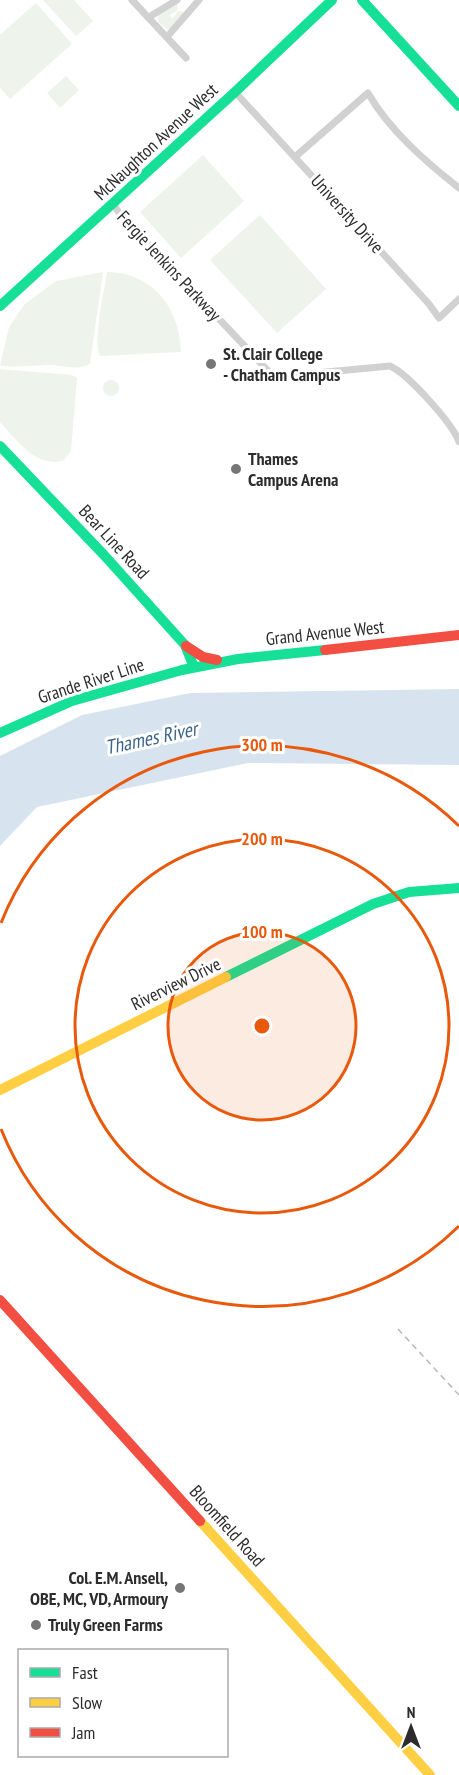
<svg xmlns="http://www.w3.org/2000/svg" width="459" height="1775" viewBox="0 0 459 1775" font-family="'PT Sans Narrow',sans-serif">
  <rect width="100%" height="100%" fill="#fff"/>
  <g fill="#eef3eb">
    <polygon points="43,0 74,0 93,21 76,36"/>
    <polygon points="36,3 72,44 10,99 0,88 0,35"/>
    <polygon points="178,3 177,11 170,15 171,18 174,17 178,11 186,12 170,29 167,29 158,22 158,15"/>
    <polygon points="66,76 79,90 60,108 47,93"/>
    <polygon points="203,155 244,201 181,258 140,212"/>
    <polygon points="260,215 326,289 277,333 210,260"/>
    <path d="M 103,272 L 90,364 C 77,371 62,365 48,365 C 32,366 16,367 0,366 L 9,327 L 25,304 L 56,281 Z"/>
    <path d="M 107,272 C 153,272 180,309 181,352 L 100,356 C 92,343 105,288 107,272 Z"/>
    <path d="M 0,369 L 72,375 L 77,378 L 71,451 L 63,461 C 34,467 18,441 0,422 Z"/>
    <circle cx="111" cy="388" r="8"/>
  </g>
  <polygon fill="#d7e4f0" points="459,689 459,765 248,763 37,807 0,846 0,756 82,715 190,693"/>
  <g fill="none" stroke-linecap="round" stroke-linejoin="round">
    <g stroke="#d1d1d1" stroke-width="7">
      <polyline points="132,0 186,58"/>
      <polyline points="149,17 177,0"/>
      <polyline points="167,37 199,0"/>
      <polyline points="235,92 429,304 439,318 459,299"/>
      <path d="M 295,157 L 368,93 C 389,130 426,162 459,188"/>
      <path d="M 113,204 L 120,214 L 269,372 L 284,376 L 390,366 C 408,374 453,424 459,442"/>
    </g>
    <g stroke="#16e098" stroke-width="10">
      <polyline points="362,0 459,106"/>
      <polyline points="0,306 235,92 332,0"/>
      <polyline points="0,446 104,555 185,645 194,667"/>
      <polyline points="0,733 72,701 182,670 238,659 325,650"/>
      <polyline points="226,977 373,904 409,892 459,888"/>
    </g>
    <g stroke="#ffcf43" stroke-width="10">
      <polyline points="0,1090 226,977"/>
      <polyline points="200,1521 430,1775"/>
    </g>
    <g stroke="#f24e42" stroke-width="10">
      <polyline points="186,646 203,657 217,660"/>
      <polyline points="325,650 459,635"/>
      <polyline points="0,1300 200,1521"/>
    </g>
    <polyline stroke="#b8b8b8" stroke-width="1.5" stroke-dasharray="6 4.5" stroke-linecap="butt" points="398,1329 459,1395"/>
  </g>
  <circle cx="262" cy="1026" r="94" fill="#e8590c" fill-opacity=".12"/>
  <g fill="none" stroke="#e8590c" stroke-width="3">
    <circle cx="262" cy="1026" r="94"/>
    <circle cx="262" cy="1026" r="187"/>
    <path d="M459 1226A281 281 0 0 1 1 1129M1 923A281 281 0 0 1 459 826"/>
  </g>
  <g fill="#767676" stroke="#fff" stroke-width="2">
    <circle cx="211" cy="364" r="6"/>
    <circle cx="236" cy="469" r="6"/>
    <circle cx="180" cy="1588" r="6"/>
    <circle cx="36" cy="1625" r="6"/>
  </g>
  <g text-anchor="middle" stroke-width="6" stroke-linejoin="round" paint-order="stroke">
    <g font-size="18" fill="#2c2c2c" stroke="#fff">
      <text transform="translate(156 142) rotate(-43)" y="6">McNaughton Avenue West</text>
      <text transform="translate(347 214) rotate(48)" y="6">University Drive</text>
      <text transform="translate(169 266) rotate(47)" y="6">Fergie Jenkins Parkway</text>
      <text transform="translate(114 542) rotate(47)" y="6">Bear Line Road</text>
      <text transform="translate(325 633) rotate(-6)" y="6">Grand Avenue West</text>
      <text transform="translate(91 681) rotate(-18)" y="6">Grande River Line</text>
      <text transform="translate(176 984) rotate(-26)" y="6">Riverview Drive</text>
      <text transform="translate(227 1526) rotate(48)" y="6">Bloomfield Road</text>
    </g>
    <g font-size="18" font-weight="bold" fill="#2c2c2c" stroke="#fff" text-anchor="start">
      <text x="223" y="360">St. Clair College<tspan x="223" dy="21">- Chatham Campus</tspan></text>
      <text x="248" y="465">Thames<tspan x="248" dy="21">Campus Arena</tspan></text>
      <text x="168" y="1584" text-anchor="end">Col. E.M. Ansell,<tspan x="168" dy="21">OBE, MC, VD, Armoury</tspan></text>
      <text x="48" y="1631">Truly Green Farms</text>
    </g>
    <g font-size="20" font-style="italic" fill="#3d658b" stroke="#fff">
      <text transform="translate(151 738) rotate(-12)" y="7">Thames River</text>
    </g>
  </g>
  <circle cx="262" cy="1026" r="9" fill="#e8590c" stroke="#fff" stroke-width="3"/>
  <g font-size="18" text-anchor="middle" font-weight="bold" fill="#e8590c" stroke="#fff" stroke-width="6" stroke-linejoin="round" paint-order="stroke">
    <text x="262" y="751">300 m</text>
    <text x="262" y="845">200 m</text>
    <text x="262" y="938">100 m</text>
  </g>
  <rect x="18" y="1649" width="210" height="108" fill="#ffffff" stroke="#ababab" stroke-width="1.5"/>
  <rect x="30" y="1668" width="30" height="9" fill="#16e098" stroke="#ababab" stroke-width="1.5"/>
  <text x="72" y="1679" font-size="18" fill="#2c2c2c">Fast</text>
  <rect x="30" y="1698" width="30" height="9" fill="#ffcf43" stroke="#ababab" stroke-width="1.5"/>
  <text x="72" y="1709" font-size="18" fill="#2c2c2c">Slow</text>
  <rect x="30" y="1728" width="30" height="9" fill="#f24e42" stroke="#ababab" stroke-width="1.5"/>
  <text x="72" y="1739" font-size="18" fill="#2c2c2c">Jam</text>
  <g transform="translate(411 1727)" stroke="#ffffff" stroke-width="4.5" paint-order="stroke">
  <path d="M0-4.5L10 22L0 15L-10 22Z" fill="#2c2c2c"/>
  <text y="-9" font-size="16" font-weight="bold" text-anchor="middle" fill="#2c2c2c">N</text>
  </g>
</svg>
